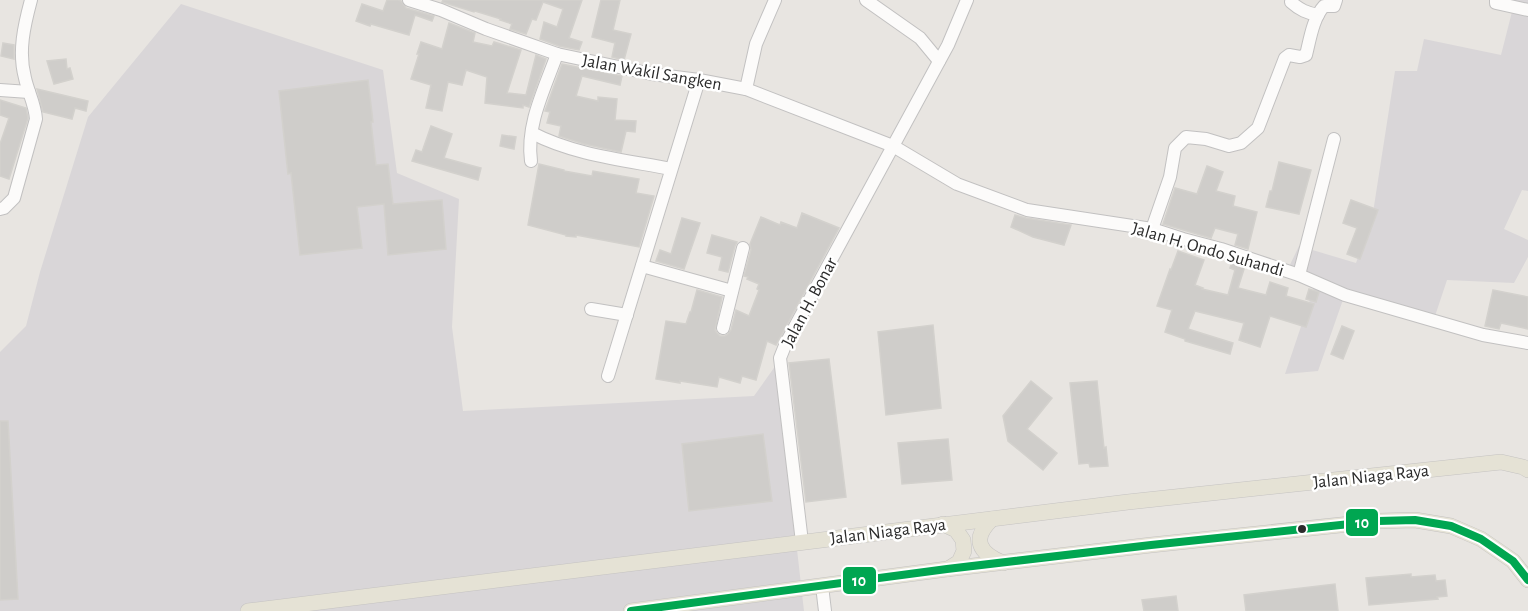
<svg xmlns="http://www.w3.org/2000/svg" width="1528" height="611" viewBox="0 0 1528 611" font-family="'Alegreya Sans',sans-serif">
  <rect width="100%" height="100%" fill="#e8e5e1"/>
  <g fill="#d9d6d8">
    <polygon points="1515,0 1528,0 1528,191 1522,190 1504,229 1528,240 1528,257 1514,283 1447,280 1433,322 1345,294 1318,371 1285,374 1317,279 1287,271 1299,246 1356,263 1372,219 1395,71 1417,71 1424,39 1501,55"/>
    <polygon points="181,4 383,70 397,173 459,199 452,327 463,411 754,396 776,365 804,611 0,611 0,352 26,326 40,272 88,117"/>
  </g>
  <g fill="#cfcdca" stroke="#d3d1cd" stroke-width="1.5">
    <polygon points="387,0 398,0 401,1 406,8 434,16 432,21 415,15 409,35 371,24 370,26 356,21 362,4 383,11"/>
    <polygon points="443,0 582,0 569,38 582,42 579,50 559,46 540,39 544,22 557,27 563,9 543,2 536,20 532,19 526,34 510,29 512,24 500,20 501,19 475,11 474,12 442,2"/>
    <polygon points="601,0 620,0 613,30 631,34 624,60 612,57 615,43 592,37"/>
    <polygon points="449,23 475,33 473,42 492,46 494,42 521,50 507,93 526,95 536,55 546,59 529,107 523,105 523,108 485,103 487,77 466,70 462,85 448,82 442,111 426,108 431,85 411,79 419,54 417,54 421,42 442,49"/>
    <polygon points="3,43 14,45 14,59 1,56"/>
    <polygon points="66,59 67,69 70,68 73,79 54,84 47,61"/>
    <polygon points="562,64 622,76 620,85 582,76 576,96 598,101 598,97 617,99 615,120 636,121 635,132 626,131 621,152 584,144 559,136 561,126 547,123 550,112 545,111"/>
    <polygon points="368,80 373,122 371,122 376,165 388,164 393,204 442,200 446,249 388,255 384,204 357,207 362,248 300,255 291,173 288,174 279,91"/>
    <polygon points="37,89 88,101 86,111 75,108 72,119 43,112"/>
    <polygon points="0,100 26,108 28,118 9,179 0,176 0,144 9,118 0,115"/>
    <polygon points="431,126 452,134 444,158 481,168 478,180 412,161 416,150 422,152"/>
    <polygon points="502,135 516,137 514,149 500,146"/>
    <polygon points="1279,162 1311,170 1299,214 1266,207 1270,191 1272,191"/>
    <polygon points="539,164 564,170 564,171 592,176 593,171 639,179 636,193 654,196 639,247 576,235 576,237 566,236 566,235 528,225"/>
    <polygon points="1207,166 1223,172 1216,191 1235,196 1233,206 1257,212 1248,249 1235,245 1238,234 1215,228 1211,238 1163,224 1175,188 1197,194"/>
    <polygon points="1351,200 1378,210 1360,259 1347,254 1357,228 1343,223"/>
    <polygon points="802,213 839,228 776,345 767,341 756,380 742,376 740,383 719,377 717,387 680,381 680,383 656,379 666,321 686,324 690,312 691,312 697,290 722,297 715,330 717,333 720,336 725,336 728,334 731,330 736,310 749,316 759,290 757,289 759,284 747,279 748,277 744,276 751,250 750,244 761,217 780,225 781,222 797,228"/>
    <polygon points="1015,215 1026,218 1071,225 1064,245 1033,237 1011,227"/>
    <polygon points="682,218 700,223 684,269 656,261 660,250 671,254"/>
    <polygon points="712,235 737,242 735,246 728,272 719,270 722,257 707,253"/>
    <polygon points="1178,251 1204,260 1195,285 1203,288 1202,289 1228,295 1235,270 1230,268 1232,261 1245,266 1238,288 1266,295 1270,282 1288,288 1286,296 1314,304 1306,327 1270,316 1260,347 1239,340 1244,323 1195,311 1188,329 1233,343 1230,354 1185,341 1185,339 1165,332 1172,310 1157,306 1170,269 1171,270"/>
    <polygon points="1309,289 1319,292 1316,302 1306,299"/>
    <polygon points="1493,290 1528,297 1528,329 1501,323 1499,329 1485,326"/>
    <polygon points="933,325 941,408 886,415 878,332"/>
    <polygon points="1342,326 1354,331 1343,359 1331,354"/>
    <polygon points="829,359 846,497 806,502 789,363"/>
    <polygon points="1031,381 1052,398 1027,429 1057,453 1043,470 1008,441 1003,416"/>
    <polygon points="1097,381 1104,448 1106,447 1108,466 1090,467 1089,463 1079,464 1070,383"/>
    <polygon points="0,421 8,421 18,599 0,600"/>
    <polygon points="763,434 772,501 689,511 682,444"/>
    <polygon points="948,439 952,480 902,484 898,443"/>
    <polygon points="1411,574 1411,577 1435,575 1436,581 1445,580 1447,596 1437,597 1438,599 1369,605 1366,578"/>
    <polygon points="1335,584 1338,611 1246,611 1244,595"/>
    <polygon points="1176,596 1178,611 1144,611 1142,600"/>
  </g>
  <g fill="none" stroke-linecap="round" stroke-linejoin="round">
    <g stroke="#c2c1c1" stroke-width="14">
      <g id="minor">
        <polyline points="409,0 441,10 486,29 557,54 652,74 699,80 746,89 893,146 957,184 1027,210 1152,229 1183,239 1221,249 1299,275 1345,295 1483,335 1528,343"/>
        <polyline points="866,0 920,38 939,61"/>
        <polyline points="1496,0 1496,3 1528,10"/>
        <path d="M 1291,2 C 1300,10 1307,13 1318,15"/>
        <polyline points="746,89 756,44 775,0"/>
        <polyline points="0,90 29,92"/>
        <path d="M 532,133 C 574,155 625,160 671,169"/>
        <path d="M 531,161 C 526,124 545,88 557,54"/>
        <path d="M 0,209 L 4,208 L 14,198 L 36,119 C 35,104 28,92 25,78 C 18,52 24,26 31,0"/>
        <path d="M 1152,229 L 1170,177 L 1175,148 L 1186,137 L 1206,139 L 1229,146 L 1241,143 L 1258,128 L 1285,58 L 1289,55 L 1300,57 L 1306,55 C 1310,39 1313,18 1324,6 L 1334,6 L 1336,0"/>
        <polyline points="642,266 732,291"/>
        <polyline points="1299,275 1334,139"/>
        <polyline points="591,309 627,315"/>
        <polyline points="723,328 743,248"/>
        <polyline points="608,376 699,80"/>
        <polyline points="802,542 780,358 786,343 948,45 967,0"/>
        <polyline points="822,586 825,611"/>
      </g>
    </g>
    <g stroke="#c5c3c2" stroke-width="16">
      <g id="major">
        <path d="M 992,519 C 971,539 979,553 1003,563"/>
        <polyline points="943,524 956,530 963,540 964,551 959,562 948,569"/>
        <polyline points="248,611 1128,502 1501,462 1523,467 1528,470"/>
        <polyline points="631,611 947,569 1151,545 1378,521 1415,520 1451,526 1481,539 1513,561 1528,580"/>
      </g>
    </g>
    <use href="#minor" stroke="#fcfbfa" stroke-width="12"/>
    <use href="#major" stroke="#e5e2d5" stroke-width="15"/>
    <g stroke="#fff" stroke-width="12">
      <polyline id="bus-1" points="631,611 947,569 1151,545 1378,521 1415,520 1451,526 1481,539 1513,561 1528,580"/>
    </g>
    <use href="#bus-1" stroke="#00a651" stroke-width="8"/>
  </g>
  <circle fill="#2b2b2b" stroke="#fff" stroke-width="2" cx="1302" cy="529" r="5"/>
  <g text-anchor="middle" stroke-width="5" stroke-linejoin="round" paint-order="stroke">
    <g font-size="18" fill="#2b2b2b" stroke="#fff">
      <text transform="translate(652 72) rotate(10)" y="6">Jalan Wakil Sangken</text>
      <text transform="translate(1208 249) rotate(16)" y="6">Jalan H. Ondo Suhandi</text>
      <text transform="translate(809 302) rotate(-62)" y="6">Jalan H. Bonar</text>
      <text transform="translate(1371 476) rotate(-6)" y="6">Jalan Niaga Raya</text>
      <text transform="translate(888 531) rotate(-7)" y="6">Jalan Niaga Raya</text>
    </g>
  </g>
  <g stroke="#fff" stroke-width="2">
    <rect x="1345" y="508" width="34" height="29" rx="6" fill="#00a651"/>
    <rect x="842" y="566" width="35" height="29" rx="6" fill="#00a651"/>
  </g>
  <g font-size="16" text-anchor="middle" font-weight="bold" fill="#fff">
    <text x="1362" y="528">10</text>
    <text x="859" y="586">10</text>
  </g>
</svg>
